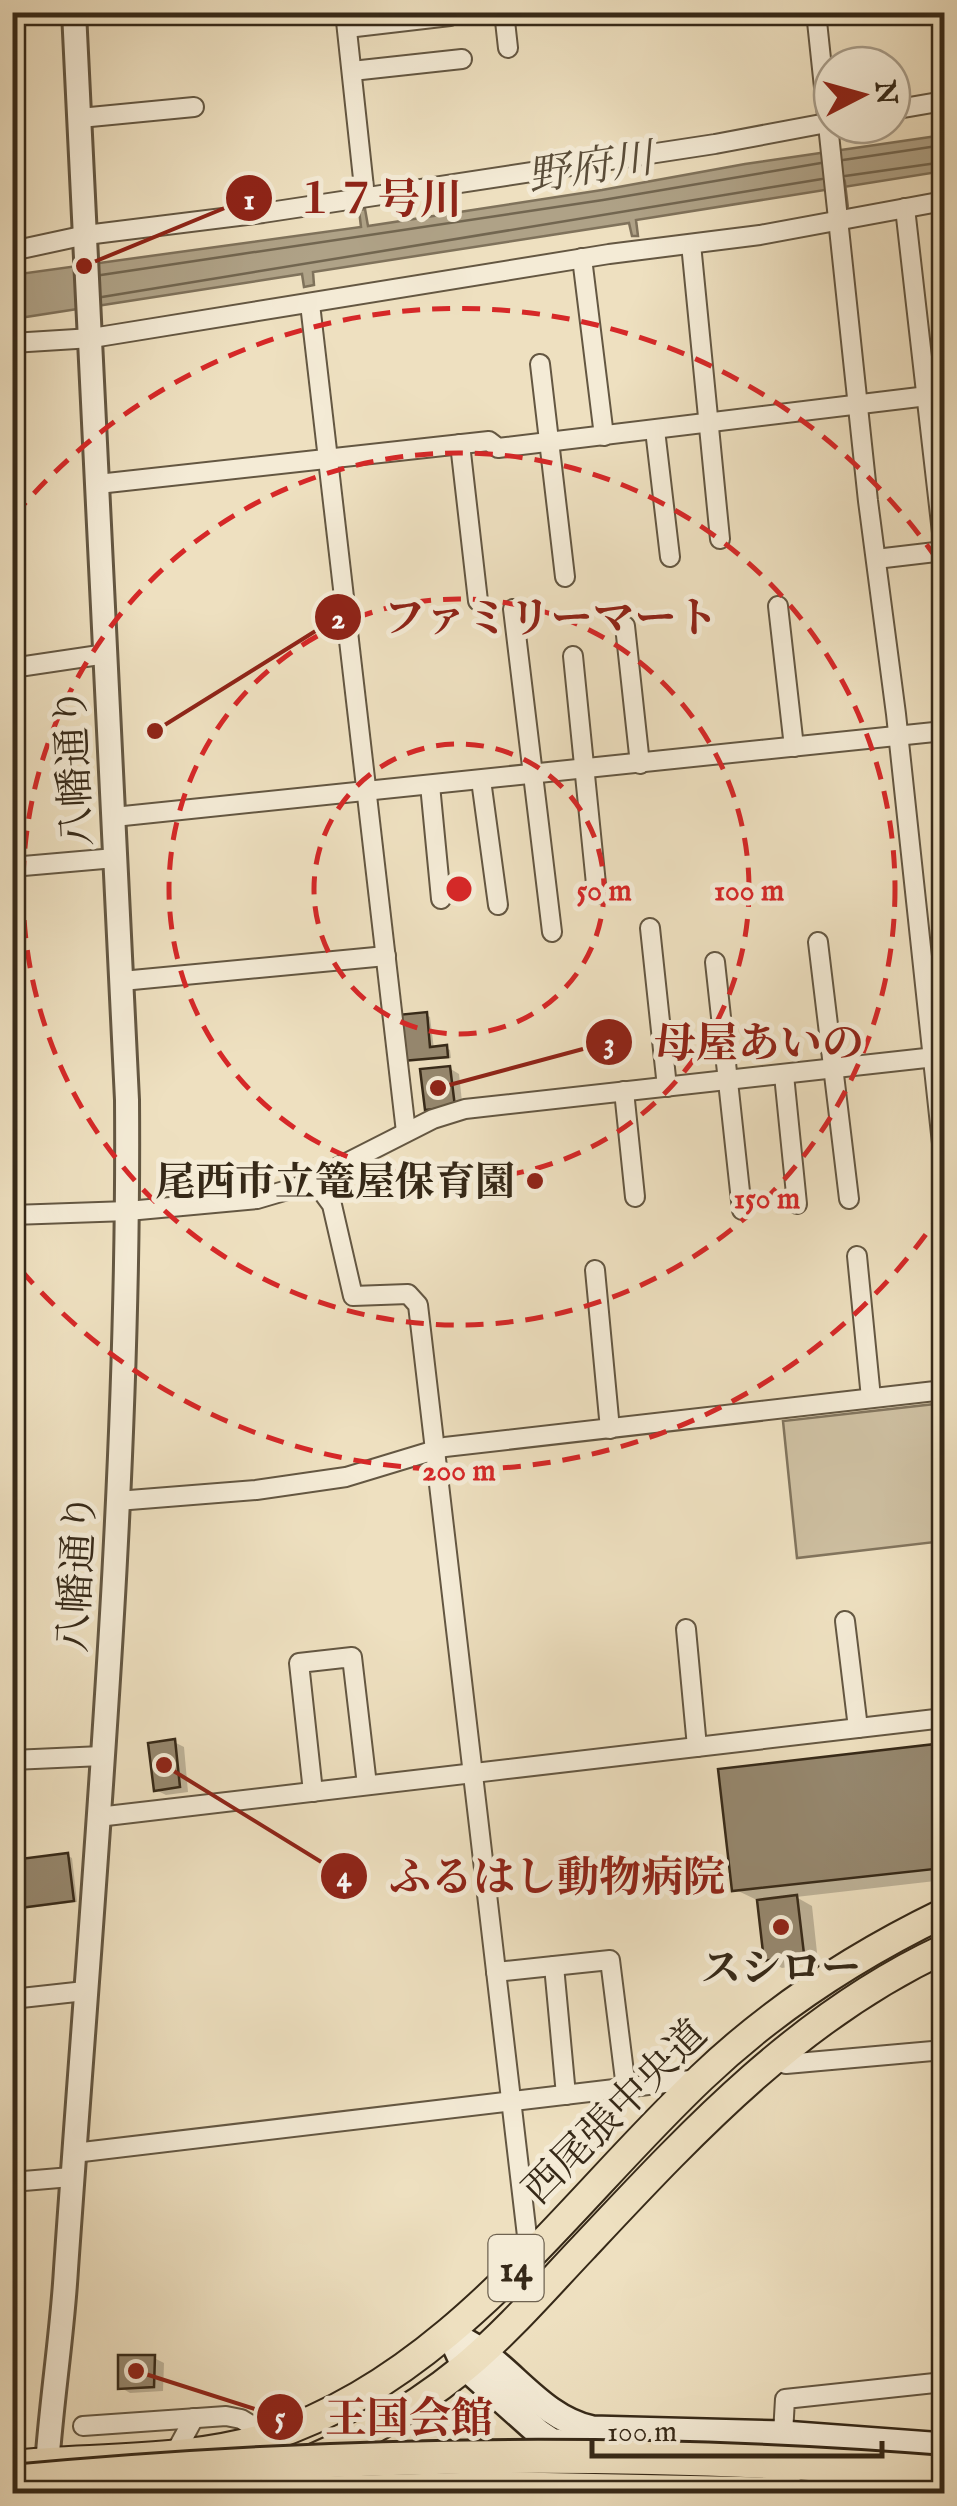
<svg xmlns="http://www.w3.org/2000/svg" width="957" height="2506" viewBox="0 0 957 2506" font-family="'IM FELL English','Noto Serif JP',serif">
  <rect width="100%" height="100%" fill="#eee0c0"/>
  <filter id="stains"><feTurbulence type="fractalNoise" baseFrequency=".002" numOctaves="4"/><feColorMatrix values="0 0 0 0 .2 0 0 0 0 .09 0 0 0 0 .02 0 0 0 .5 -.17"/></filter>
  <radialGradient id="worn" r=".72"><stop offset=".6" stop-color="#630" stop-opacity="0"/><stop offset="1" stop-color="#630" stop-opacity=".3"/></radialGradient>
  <polygon fill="#cfc1a3" stroke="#82755e" stroke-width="2.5" points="944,1403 944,1541 797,1558 783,1421"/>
  <polygon fill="#afa287" stroke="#7f725b" stroke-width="2.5" points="944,135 944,171 636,220 638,236 632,236 629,223 313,272 314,285 304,287 302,274 13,319 12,275 361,227 359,210 365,209 368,226 602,190 745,164"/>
  <g fill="#0003">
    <polygon points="426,1015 430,1017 434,1049 446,1048 450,1050 451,1058 408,1062 404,1060"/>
    <polygon points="449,1068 459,1074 463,1111 437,1114 428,1109"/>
    <polygon points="174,1742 184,1747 188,1792 166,1795 156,1790"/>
    <polygon points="944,1746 944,1880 796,1897 812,1906 818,1962 782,1968 767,1960 759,1901 734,1889 721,1772"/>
    <polygon points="68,1856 72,1858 77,1902 12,1910 12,1862"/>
    <polygon points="154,2358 164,2363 163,2391 130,2393 120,2387"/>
  </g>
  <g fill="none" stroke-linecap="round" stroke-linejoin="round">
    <g stroke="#726650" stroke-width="2.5">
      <polyline points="843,160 944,145"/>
      <polyline points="845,176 944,162"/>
      <polyline points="101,275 603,200 821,163"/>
      <polyline points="102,297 822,179"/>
    </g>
    <polyline stroke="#7f725b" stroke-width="6" points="843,181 846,206"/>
  </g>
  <g fill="#96886f" stroke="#362918" stroke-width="2.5">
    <polygon points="427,1012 430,1047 447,1045 448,1057 402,1061 397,1015"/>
    <polygon points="450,1066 455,1107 425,1110 420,1069"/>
    <polygon points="175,1739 180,1787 154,1791 148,1743"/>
    <polygon points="944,1743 944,1868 732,1891 718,1769"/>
    <polygon points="68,1853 74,1901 12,1909 12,1860"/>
    <polygon points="797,1895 804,1954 764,1961 757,1900"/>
    <polygon points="118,2355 155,2355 154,2387 118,2389"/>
  </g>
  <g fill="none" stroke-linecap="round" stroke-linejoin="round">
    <g stroke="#645742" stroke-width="22">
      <g id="minor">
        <polyline points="345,12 365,197"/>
        <polyline points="504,12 508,48"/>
        <polyline points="816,12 868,501 896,714 944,1162"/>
        <polyline points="347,28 450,16"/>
        <polyline points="352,71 462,59"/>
        <polyline points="892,110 944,101"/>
        <polyline points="80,118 194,107"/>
        <polyline points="905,208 944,550"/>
        <polyline points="691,244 720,539"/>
        <polyline points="12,251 86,235 263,213 715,144 832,122"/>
        <polyline points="582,258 604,436"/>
        <polyline points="310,304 406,1132"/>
        <polyline points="12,343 92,338 609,254 760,235 944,201"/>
        <polyline points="540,364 565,577"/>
        <polyline points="655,430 670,557"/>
        <polyline points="460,444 478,601"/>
        <polyline points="98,484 489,441 498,448 944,394"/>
        <polyline points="876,559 944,551"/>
        <polyline points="778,606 794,747"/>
        <polyline points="513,609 552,932"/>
        <polyline points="625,626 640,764"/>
        <polyline points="573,656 597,894"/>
        <polyline points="12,668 106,654"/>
        <polyline points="481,780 498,905"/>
        <polyline points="430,785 441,899"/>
        <polyline points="114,817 944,731"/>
        <polyline points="12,867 115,858"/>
        <polyline points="650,928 667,1087"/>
        <polyline points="818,942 849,1199"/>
        <polyline points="715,962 742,1210"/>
        <polyline points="122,981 386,956"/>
        <polyline points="784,1075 797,1204"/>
        <polyline points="624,1091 635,1197"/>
        <polyline points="313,1179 332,1205 353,1296 408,1294 418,1305 529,2253"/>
        <polyline points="12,1215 128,1211 257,1199 301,1186 433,1119 465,1109 944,1056"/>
        <polyline points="857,1256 871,1398"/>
        <polyline points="595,1270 610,1429"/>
        <polyline points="117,1501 256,1490 346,1477 445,1447 944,1390"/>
        <polyline points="845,1621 858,1728"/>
        <polyline points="686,1629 697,1747"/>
        <polyline points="12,1760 102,1756"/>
        <polyline points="313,1792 299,1663 352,1657 367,1785"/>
        <polyline points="98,1817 944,1718"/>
        <polyline points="554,1966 566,2095"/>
        <polyline points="496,1972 610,1960 626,2088"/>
        <polyline points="12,1999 85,1991"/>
        <polyline points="779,2054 786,2064 944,2050"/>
        <polyline points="74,2153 699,2079"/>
        <polyline points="12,2182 71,2177"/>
        <polyline points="83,2426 226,2416 241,2419 269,2436"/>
        <polyline points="783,2434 785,2399 944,2382"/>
        <polyline points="175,2453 194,2418"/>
      </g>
    </g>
    <g stroke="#645742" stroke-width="28">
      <path id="tertiary" d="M 46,2480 C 50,2409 62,2339 66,2269 C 93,1880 130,1490 127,1100 L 74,12"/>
    </g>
    <g stroke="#362918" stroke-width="30">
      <g id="secondary">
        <polyline points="449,2332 465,2367 539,2433 551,2441 583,2447"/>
        <path d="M 466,2342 C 512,2367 539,2417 592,2429 L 783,2434 L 944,2446"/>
      </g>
    </g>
    <g stroke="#362918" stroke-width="32">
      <g id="primary">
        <path d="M 12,2465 C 96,2457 187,2462 268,2437 C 451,2378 567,2205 701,2078 C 773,2009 855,1956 944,1913"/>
        <path d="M 207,2494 C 302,2470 389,2429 465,2367 C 508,2331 545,2288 583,2248 C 692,2132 798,2017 944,1949"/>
      </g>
    </g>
    <use href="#minor" stroke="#f4ebd6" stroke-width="18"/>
    <use href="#tertiary" stroke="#f4ebd6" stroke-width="22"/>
    <use href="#secondary" stroke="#f4ebd6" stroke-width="25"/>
    <use href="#primary" stroke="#eee0c0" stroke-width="28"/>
    <g stroke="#362918" stroke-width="38" stroke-linecap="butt">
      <g id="motorway-bridge">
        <path d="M 12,2482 C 322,2453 635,2448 944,2473"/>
        <polyline points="268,2494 499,2488 793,2494"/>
      </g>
    </g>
    <use href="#motorway-bridge" stroke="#eee0c0" stroke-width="32"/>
  </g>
  <g fill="none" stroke="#d62828" stroke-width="5" stroke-dasharray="18 12">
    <circle cx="459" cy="889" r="145"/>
    <circle cx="459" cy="889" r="290"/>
    <circle cx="459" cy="889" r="436"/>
    <path d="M943 1210A581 581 0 0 1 14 1262M14 516A581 581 0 0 1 943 568"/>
  </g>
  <g fill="#8f2418" stroke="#f4ebd6" stroke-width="4">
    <circle cx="535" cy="1181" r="10"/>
    <circle cx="781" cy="1927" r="10"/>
  </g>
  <g text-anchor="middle" stroke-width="10" stroke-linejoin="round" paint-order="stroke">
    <rect fill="#f4ebd6" stroke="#6f6351" stroke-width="2.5" x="488.5" y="2235" width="55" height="66" rx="8"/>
    <g font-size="38" font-weight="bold" fill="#362918">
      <text x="516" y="2281">14</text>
    </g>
    <g font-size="40" fill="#362918" stroke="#f4ebd6">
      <text transform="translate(73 767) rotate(-93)" y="14">八幡通り</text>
      <text transform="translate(76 1573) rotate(-87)" y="14">八幡通り</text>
      <text transform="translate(614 2111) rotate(-45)" y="14">西尾張中央道</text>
    </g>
    <g font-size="40" font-weight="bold" fill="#362918" stroke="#f4ebd6" text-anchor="end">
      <text x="515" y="1195">尾西市立篭屋保育園</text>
      <text x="781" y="1981" text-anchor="middle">スシロー</text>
    </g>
    <g font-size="42" font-style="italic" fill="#5a4d39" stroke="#f4ebd6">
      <text transform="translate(590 166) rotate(-9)" y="15">野府川</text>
    </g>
  </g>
  <circle cx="459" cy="889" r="15" fill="#d62828" stroke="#f4ebd6" stroke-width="5"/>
  <g font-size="30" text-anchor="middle" font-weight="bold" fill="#d62828" stroke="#f4ebd6" stroke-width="10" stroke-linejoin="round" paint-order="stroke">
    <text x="604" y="900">50 m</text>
    <text x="749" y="900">100 m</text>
    <text x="767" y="1208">150 m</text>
    <text x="459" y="1480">200 m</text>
  </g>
  <path fill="none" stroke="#8f2418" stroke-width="4" d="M84 266L249 198M155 731L338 617M438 1088L609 1042M164 1765L344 1876M136 2371L280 2417"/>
  <g fill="#8f2418" stroke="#f4ebd6" stroke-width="4">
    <circle cx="84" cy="266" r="10"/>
    <circle cx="155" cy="731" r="10"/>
    <circle cx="438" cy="1088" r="10"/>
    <circle cx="164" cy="1765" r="10"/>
    <circle cx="136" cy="2371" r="10"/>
    <circle cx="249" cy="198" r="25"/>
    <circle cx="338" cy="617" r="25"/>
    <circle cx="609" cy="1042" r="25"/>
    <circle cx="344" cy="1876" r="25"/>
    <circle cx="280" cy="2417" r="25"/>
  </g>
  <g font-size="30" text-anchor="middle" font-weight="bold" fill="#fff">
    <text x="249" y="209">1</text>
    <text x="338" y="628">2</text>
    <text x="609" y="1052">3</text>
    <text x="344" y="1886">4</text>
    <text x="280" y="2427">5</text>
  </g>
  <g font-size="42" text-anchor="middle" font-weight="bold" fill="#8f2418" stroke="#f4ebd6" stroke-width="10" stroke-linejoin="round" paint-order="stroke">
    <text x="378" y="213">１７号川</text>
    <text x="551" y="632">ファミリーマート</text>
    <text x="759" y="1057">母屋あいの</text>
    <text x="557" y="1891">ふるはし動物病院</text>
    <text x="409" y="2432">王国会館</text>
  </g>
  <rect width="957" height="2506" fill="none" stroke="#eee0c0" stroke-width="50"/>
  <rect x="15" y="15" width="927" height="2476" fill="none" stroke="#362918" stroke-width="5"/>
  <rect x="25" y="25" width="907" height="2456" fill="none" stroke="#362918" stroke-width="2.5"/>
  <g transform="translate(862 95) rotate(84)"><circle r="48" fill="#f4ebd6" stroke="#a89d8a" stroke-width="2.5"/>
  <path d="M0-8L18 38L0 25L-18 38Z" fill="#8f2418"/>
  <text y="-15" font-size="28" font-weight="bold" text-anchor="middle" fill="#362918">N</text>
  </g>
  <path d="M592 2441v15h290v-15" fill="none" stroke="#362918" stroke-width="5"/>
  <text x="607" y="2441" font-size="30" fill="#362918" stroke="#f4ebd6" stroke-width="8" paint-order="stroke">100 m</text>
  <rect width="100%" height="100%" filter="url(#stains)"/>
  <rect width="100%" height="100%" fill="url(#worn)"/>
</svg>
